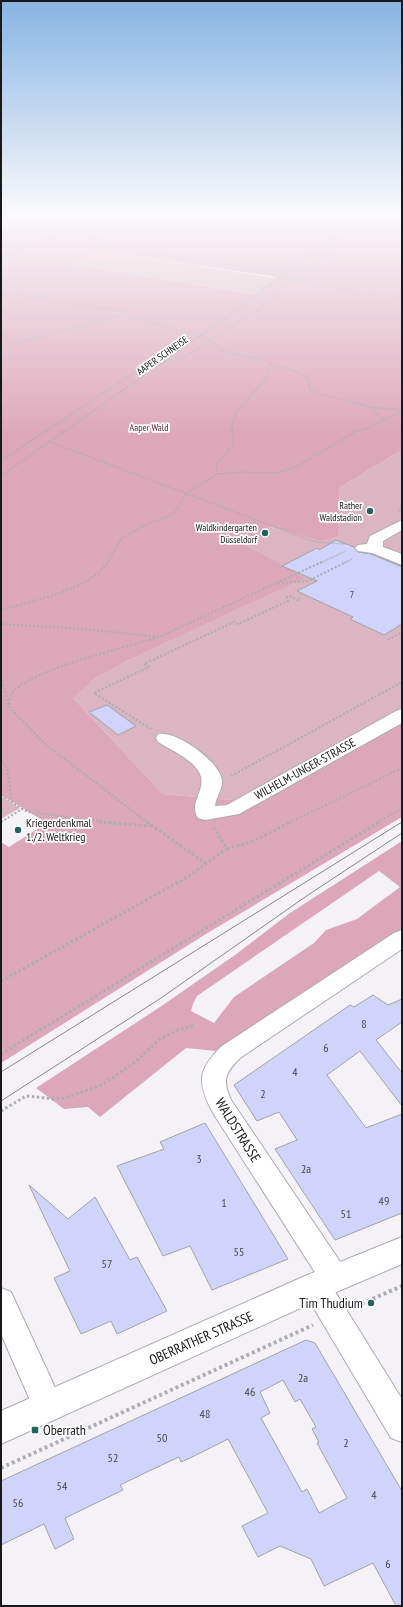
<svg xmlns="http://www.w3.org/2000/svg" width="403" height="1607" viewBox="0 0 403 1607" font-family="'PT Sans Narrow',sans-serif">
  <rect width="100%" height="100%" fill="#f4f2f7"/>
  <g fill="#dbb6c2">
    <polygon points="97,250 276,278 256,294 73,265"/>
    <polygon points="402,450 402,713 244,801 163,794 72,697 93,680 127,661 304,578 241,542 271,527 318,541 339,488"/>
    <polygon points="1,796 20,808 1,819"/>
  </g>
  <g fill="#dda7ba" fill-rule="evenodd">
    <path d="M 1,211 L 402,211 L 402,450 L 339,488 L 338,536 L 318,541 L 271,527 L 241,542 L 305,578 L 127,661 L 93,680 L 73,698 L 163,794 L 244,801 L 402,713 L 402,817 L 206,934 L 1,1063 L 1,842 L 9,847 L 47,823 L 1,795 ZM 97,250 L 276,277 L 276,278 L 255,294 L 74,265 Z"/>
    <path d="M 402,841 L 402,934 L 226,1052 L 186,1048 L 100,1117 L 88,1107 L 64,1109 L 36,1088 L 160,1007 L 235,955 L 290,913 ZM 379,871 L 400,887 L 357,919 L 326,930 L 314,943 L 234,997 L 214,1023 L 191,1011 L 193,1004 L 197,996 Z"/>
  </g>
  <g fill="#d0d4fb" stroke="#a2a2a8" fill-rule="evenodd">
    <polygon points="336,540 354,547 358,552 371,554 402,567 402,624 384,635 350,619 353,617 297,591 317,581 282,566 317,548 319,550"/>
    <polygon points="107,705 136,726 118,735 89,712"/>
    <polygon points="373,995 388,1005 402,999 402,1022 376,1040 402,1073 402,1106 360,1051 327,1075 366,1128 402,1114 402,1213 335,1240 275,1149 297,1140 279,1112 257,1121 234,1085 350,1005 354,1007"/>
    <polygon points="205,1123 288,1259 212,1290 190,1246 163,1256 117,1166 164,1149 160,1142"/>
    <polygon points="29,1185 68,1219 95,1197 130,1260 137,1257 167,1311 117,1334 111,1321 81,1334 54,1278 70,1271"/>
    <path d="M 306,1340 L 315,1343 L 402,1491 L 402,1606 L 396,1606 L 373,1563 L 324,1586 L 311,1559 L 280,1546 L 258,1557 L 242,1526 L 268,1513 L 228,1439 L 188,1459 L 181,1462 L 179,1457 L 149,1471 L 120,1485 L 123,1490 L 65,1518 L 74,1539 L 55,1549 L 44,1524 L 1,1545 L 1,1481 ZM 283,1380 L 295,1402 L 300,1399 L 316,1427 L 312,1429 L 319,1442 L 317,1443 L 347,1498 L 319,1513 L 307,1489 L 302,1492 L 261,1418 L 270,1413 L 260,1392 Z"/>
  </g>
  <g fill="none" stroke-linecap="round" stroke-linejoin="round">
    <g stroke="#adaab0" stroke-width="2">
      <g id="minor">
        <polygon points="400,521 402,521 402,530 383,541 383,547 402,554 402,565 372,553 358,551 355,548 358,545 367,544 370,536"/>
        <path d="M 402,709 L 402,723 L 239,814 L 205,820 L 198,818 C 188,803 207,789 200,774 C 194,760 171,750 158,742 L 156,738 L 158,734 C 176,730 219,761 222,780 C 223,789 216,797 215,806 L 227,805 L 396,711 Z"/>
        <path d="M 402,930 L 402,949 L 240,1058 C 225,1073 222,1080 231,1100 L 345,1269 L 349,1278 L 345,1287 L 334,1290 L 402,1399 L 402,1442 L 391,1438 L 306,1295 L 302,1286 L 306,1277 L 316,1274 L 213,1113 C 197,1083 197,1070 222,1046 L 394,933 Z"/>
        <polygon points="1,1288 11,1292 59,1396 64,1406 59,1416 48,1420 37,1416 1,1334"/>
      </g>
    </g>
    <g stroke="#adaab0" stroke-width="2">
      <polygon id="major" points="402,1237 402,1264 327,1296 1,1444 1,1411 305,1276"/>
    </g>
    <g stroke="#adacb0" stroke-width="1.5" stroke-dasharray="1 1" stroke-linecap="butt">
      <polyline points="80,232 113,246 146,253 219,263 338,289 402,296"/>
      <polyline points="1,255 60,235 100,226 87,216 75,211"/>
      <polyline points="1,278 23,294 60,302 122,311 127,316 206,338 226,353 259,359 302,374 308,379 310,390 313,392 371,407 402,410"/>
      <polyline points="1,347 125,314"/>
      <polyline points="371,407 384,420"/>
      <polyline points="50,442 315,542 346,544"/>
      <polyline points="1,461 135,372 148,365 185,357 262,307 268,299 317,262 374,211"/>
      <polyline points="217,474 216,466 234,443 232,426 236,412 266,379 270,364"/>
      <polyline points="1,476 248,302 364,211"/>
      <polyline points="399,511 402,503"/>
      <polyline points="107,563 121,539 143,526 173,514 187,493 217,474 240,472 274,473 294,468 357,431 368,428 402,411"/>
      <polyline points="320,563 346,551"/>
      <polyline points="344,563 352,559"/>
    </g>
    <g stroke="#adacb0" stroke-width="2" stroke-dasharray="2 2" stroke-linecap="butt">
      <polyline points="278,583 308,581 346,562"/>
      <path d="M 1,610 C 33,600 88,591 108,562"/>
      <polyline points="1,624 84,629 159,637 322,562"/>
      <polyline points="388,640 402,632"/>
      <polyline points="1,676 9,707"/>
      <polyline points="151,729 94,693 149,667 144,664 234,622 238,624 288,601 287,597 290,596 298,600 301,598"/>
      <polyline points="1,759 7,768 12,802"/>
      <polyline points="231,776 402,682"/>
      <polyline points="1,795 22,809"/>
      <polyline points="1,822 22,809 28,812 113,823"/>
      <path d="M 148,823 L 44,743 L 9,707 C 10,703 9,698 11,695 C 23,671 131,646 159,637"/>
      <polyline points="289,823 402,768"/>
      <polyline points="377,823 402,808"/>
    </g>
    <g stroke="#adacb0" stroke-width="3" stroke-dasharray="2.5 2.5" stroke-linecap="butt">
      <polyline points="99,822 151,826"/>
      <polyline points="147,822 205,863"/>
      <polyline points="227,849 253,841 291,822"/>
      <polyline points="1,981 184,879 227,849 214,828"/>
      <polyline points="1,1054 379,822"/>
      <polyline points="1,1111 26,1096 55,1099 65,1098 102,1085 134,1063 160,1039 178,1030 193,1026"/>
    </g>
    <g stroke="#adacb0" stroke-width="4" stroke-dasharray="3 3" stroke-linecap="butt">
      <polyline points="356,1306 402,1286"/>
      <polyline points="1,1468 313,1325"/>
    </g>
    <use href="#minor" fill="#fff" fill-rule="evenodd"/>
    <use href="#major" fill="#fff" fill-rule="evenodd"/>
    <g stroke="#88868a" stroke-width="1">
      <polyline points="1,1072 402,822"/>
      <polyline points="1,1101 161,998 308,895 402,833"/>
    </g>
  </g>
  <linearGradient id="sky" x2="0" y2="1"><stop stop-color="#87b4e4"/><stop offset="0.49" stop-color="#faf9fb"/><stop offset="1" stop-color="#faf9fb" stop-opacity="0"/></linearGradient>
  <rect width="403" height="435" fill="url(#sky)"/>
  <g fill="#1e665b" stroke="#fff" stroke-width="1.5">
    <circle cx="370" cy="511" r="4"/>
    <circle cx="265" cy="533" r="4"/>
    <circle cx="18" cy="830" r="4"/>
    <circle cx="371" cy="1303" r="4"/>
    <rect x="31" y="1426" width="8" height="8" rx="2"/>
  </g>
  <g text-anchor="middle" stroke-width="3.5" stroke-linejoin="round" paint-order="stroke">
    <g font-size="10" fill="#19181a" stroke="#fff">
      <text transform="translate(162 355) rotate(-35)" y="4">AAPER SCHNEISE</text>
    </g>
    <g font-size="10" fill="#5c1d39" stroke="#fff">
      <text x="149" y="431">Aaper Wald</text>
    </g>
    <g font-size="10" fill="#19181a" stroke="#fff" text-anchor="end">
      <text x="362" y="509">Rather<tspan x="362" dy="12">Waldstadion</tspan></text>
      <text x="257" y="531">Waldkindergarten<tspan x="257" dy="12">Düsseldorf</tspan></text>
    </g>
    <g font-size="10" fill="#474752">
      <text x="352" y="598">7</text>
    </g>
    <g font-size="12" fill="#19181a" stroke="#fff">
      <text transform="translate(305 769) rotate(-29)" y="4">WILHELM-UNGER-STRASSE</text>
    </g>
    <g font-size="12" fill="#19181a" stroke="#fff" text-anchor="start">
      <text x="26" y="827">Kriegerdenkmal<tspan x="26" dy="14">1./2. Weltkrieg</tspan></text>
    </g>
    <g font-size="12" fill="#474752">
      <text x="364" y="1028">8</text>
      <text x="326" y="1052">6</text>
      <text x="295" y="1076">4</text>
      <text x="263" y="1098">2</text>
      <text x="199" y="1163">3</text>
      <text x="306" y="1173">2a</text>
      <text x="384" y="1205">49</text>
      <text x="224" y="1207">1</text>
      <text x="346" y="1218">51</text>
      <text x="239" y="1256">55</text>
      <text x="107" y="1268">57</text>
      <text x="303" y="1382">2a</text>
      <text x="250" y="1396">46</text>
      <text x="205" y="1418">48</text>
      <text x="162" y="1442">50</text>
      <text x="346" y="1447">2</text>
      <text x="113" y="1462">52</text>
      <text x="62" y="1490">54</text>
      <text x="374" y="1499">4</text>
      <text x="18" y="1507">56</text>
      <text x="388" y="1568">6</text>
    </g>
    <g font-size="14" fill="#19181a" stroke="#fff">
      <text transform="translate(238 1130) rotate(58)" y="5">WALDSTRASSE</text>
      <text transform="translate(201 1338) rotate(-24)" y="5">OBERRATHER STRASSE</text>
    </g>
    <g font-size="14" fill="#19181a" stroke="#fff" text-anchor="end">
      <text x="363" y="1308">Tim Thudium</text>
      <text x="43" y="1435" text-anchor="start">Oberrath</text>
    </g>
  </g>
  <rect width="403" height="1607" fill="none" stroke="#19181a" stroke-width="4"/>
</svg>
